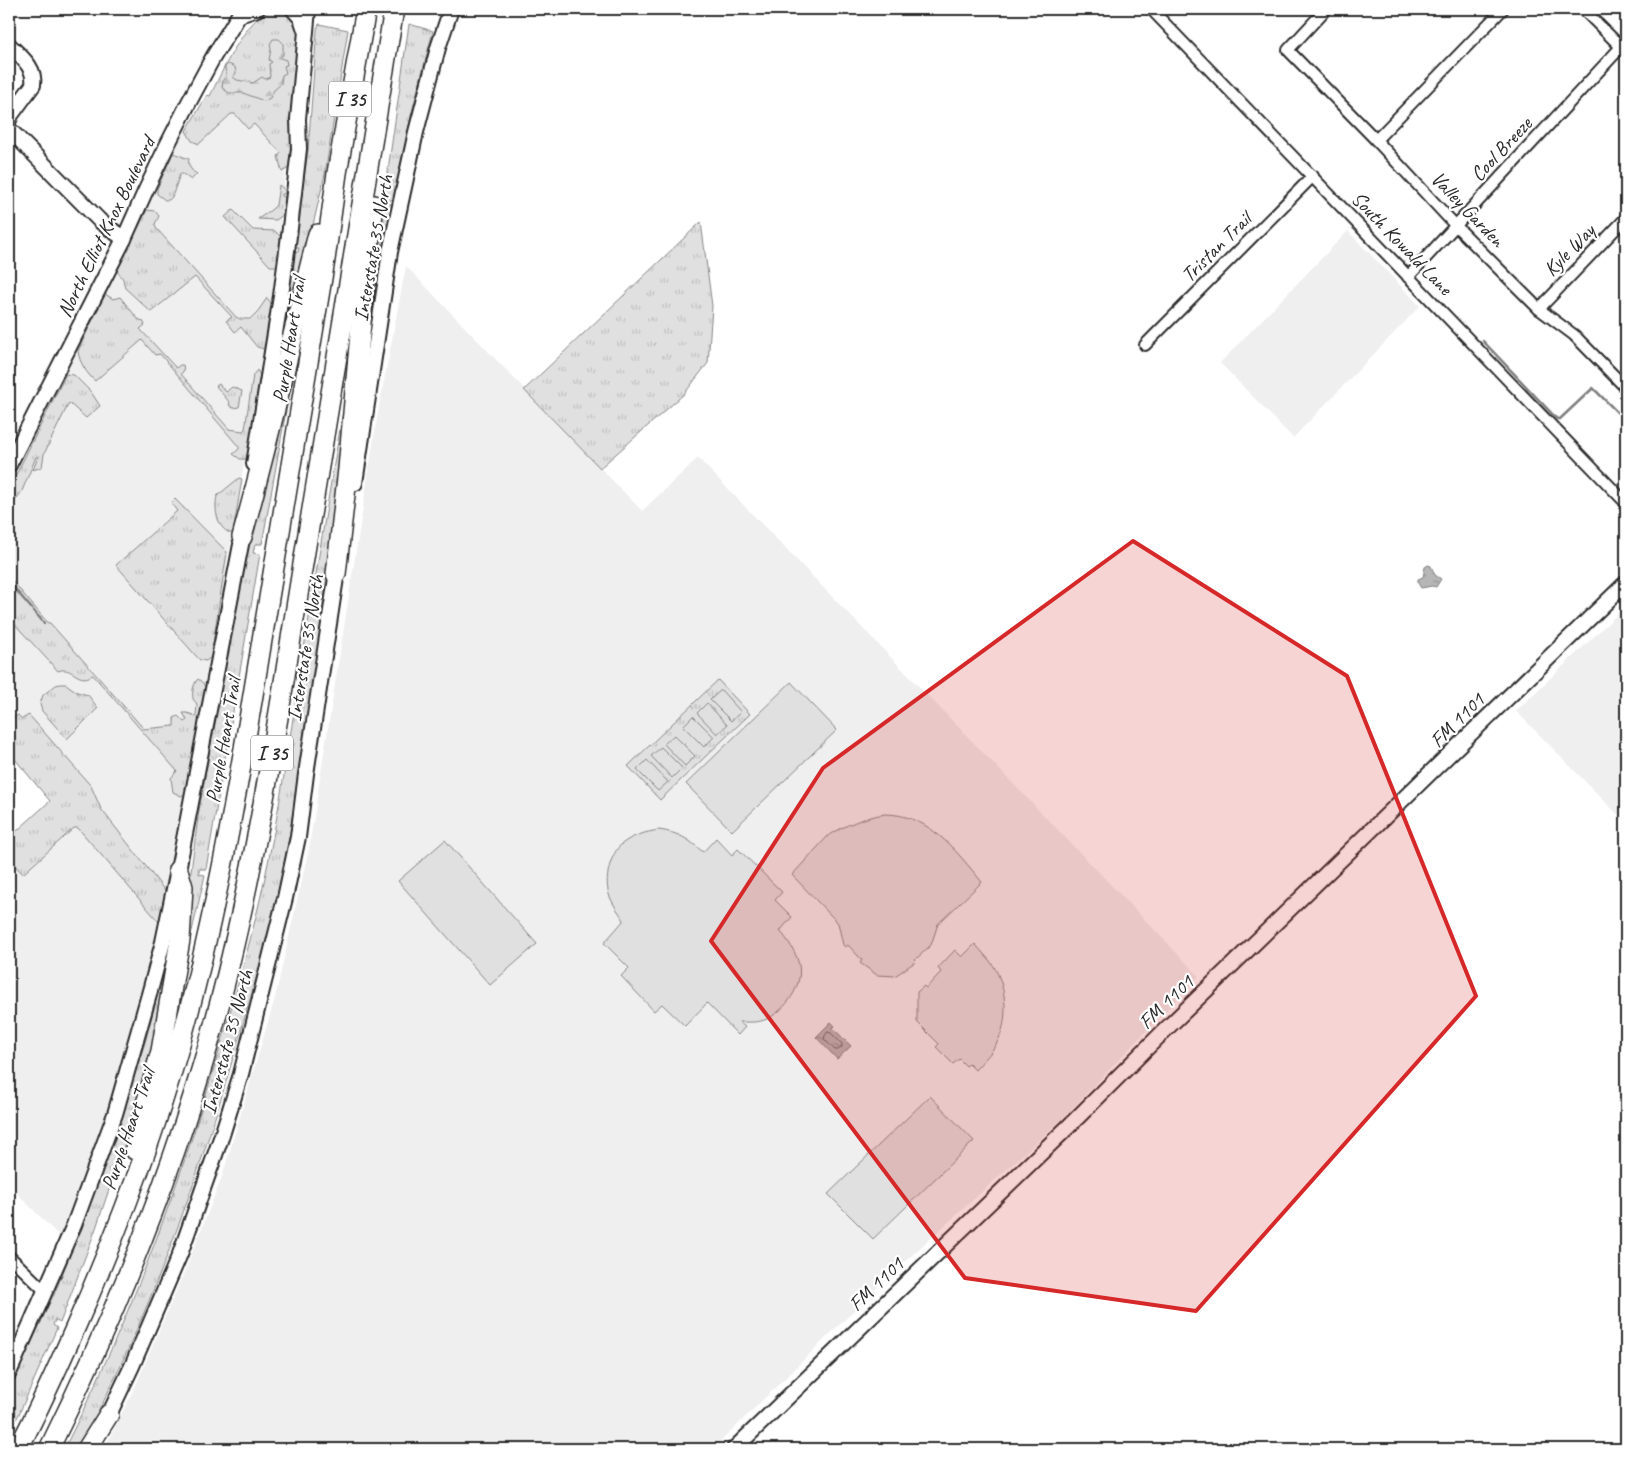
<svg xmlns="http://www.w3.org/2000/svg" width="1635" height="1458" viewBox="0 0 1635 1458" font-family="Caveat,sans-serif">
  <defs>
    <pattern id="grass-tufts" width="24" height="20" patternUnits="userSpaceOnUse" patternTransform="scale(1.25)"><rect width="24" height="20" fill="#e0e0e0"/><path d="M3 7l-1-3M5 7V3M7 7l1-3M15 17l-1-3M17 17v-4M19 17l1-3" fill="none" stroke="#c0c0c0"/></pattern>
    <pattern id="forest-firs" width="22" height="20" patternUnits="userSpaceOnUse" patternTransform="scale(1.25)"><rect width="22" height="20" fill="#e0e0e0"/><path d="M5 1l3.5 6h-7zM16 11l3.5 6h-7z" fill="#c0c0c0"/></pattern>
    <pattern id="water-ripples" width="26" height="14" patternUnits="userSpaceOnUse" patternTransform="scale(1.25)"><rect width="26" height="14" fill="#b6b6b6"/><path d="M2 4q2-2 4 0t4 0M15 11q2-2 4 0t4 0" fill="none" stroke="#949494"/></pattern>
  </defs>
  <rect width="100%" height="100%" fill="#fff"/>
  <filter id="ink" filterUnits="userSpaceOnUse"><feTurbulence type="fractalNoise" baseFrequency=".02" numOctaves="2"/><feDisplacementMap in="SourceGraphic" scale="10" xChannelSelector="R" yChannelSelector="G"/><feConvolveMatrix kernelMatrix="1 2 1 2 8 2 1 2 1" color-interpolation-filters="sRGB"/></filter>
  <g filter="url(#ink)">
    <g fill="#efefef">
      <polygon points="207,95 289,127 277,267 211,660 165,898 140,999 110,1105 82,1186 61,1238 9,1185 9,838 50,801 9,753 9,485 167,162"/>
      <polygon points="1348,231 1420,306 1293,438 1220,363"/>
      <polygon points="406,266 642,511 698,458 1199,976 1061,1120 889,1276 713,1449 104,1449 135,1387 188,1263 222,1177 275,998 309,848 378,412"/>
      <polygon points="1626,606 1626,823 1516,711"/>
    </g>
    <g fill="url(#grass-tufts)" stroke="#868686">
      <path d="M 273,10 C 287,10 296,18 298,32 L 289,168 L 282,172 L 278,156 L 281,153 L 254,124 L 248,129 L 235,114 L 231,114 L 199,144 L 192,141 L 186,131 L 207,95 L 210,96 C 221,74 247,14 273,10 Z"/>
      <polygon points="319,24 348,30 325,174 309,242 305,242 303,247 307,249 286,337 281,336 294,253 298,252 299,248 294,248 308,150 317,29"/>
      <polygon points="409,24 433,31 411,116 394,200 389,200 388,203 393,205 380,272 373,324 366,323"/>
      <path d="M 173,153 L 189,159 C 187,165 192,172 197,174 L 191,180 L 183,174 L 180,174 L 172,197 L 169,200 L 165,200 L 157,194 L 157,189 Z"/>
      <polygon points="279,185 285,190 285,194 282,194 282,196 285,197 283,215 276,220 258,219 271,210 276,205"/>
      <polygon points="147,210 155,211 159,216 155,224 156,228 236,317 240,319 250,319 258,311 267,298 272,304 264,349 257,347 241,327 235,332 226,321 232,317 195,277 151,312 125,288 123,279 117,271"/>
      <polygon points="233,210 253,230 275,231 281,237 277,266 270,266 225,217"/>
      <polygon points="701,222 712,306 708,363 684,394 600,468 524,390"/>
      <path d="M 105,294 L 113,299 L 120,297 L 138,319 L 143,321 L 145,325 L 140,329 L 176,368 L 180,365 L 183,365 L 184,370 L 181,374 L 229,429 L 243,431 L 245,429 L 253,375 L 257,370 L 261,377 L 247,459 L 240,459 L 233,454 L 239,449 L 239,447 L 160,354 L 155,355 L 142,340 L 95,381 C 87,374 79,362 78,351 Z"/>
      <polygon points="66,374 74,375 91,392 100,406 86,418 69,403 44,454 42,467 33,470 38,457 36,457 22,491 13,504 9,518 9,489"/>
      <polygon points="219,384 226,392 232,387 242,391 239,407 233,408 229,405 230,403 216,386"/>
      <polygon points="290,389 262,544 255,544 253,553 260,554 206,869 199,869 199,874 205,875 180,983 189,886 199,810 247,544"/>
      <path d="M 343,411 L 348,411 C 340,487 329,562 319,637 C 308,720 297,802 280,884 C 269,937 253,989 238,1041 C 198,1181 148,1321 79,1449 L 64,1449 C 131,1317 183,1177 224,1034 C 238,984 253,933 264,882 C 279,813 289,743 300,673 C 314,586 328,498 343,411 Z"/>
      <path d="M 239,478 L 242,479 L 233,533 L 230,533 C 217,528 214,509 217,496 Z"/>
      <polygon points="175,499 227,552 211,657 206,661 200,660 197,657 116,565 177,511 171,503"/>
      <path d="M 9,577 L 48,623 L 50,623 L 144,729 L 174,726 L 174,718 L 178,716 L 184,722 L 187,720 L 183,713 L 187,713 L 196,716 L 197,704 L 193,699 C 192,692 193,684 198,679 C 206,684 206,689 205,697 L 203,699 L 205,700 L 188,787 L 185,787 L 185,789 L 187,789 L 187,793 L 181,796 L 173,792 L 171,778 L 177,771 L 93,675 C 77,685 73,665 58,671 L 9,618 Z"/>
      <polygon points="718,680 750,714 660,800 628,766"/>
      <polygon points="60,684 66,684 77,692 88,695 98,708 67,739 42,711 40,704 43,695 56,685"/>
      <polygon points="18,715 22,719 29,715 91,786 101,809 166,892 159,922 78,828 74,828 23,874 9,859 9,838 50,801 9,752 9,721"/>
      <polygon points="170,946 156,1031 128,1133 123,1132 122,1136 126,1139 95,1231 60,1323 55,1320 53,1325 57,1328 19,1414 9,1434 9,1391 58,1285 107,1160 146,1039"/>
    </g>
    <polygon fill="url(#forest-firs)" stroke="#868686" points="273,39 279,39 283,43 283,55 280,58 286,60 287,65 284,66 286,73 282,75 281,84 274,90 270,98 264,101 243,93 229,93 222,88 223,80 226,76 225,67 228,64 235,67 236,73 233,77 237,80 253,83 262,77 265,79 270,77 269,64 272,62 269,60 271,49 270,44"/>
    <g fill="#e0e0e0" stroke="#868686">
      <polygon points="791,682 837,730 732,831 686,784"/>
      <polygon points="721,690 741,712 731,721 710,700"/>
      <polygon points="707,703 727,725 717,734 697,713"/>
      <polygon points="693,716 714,737 704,747 683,726"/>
      <polygon points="674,735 695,756 685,766 664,744"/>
      <polygon points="661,747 682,768 672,778 651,756"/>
      <polygon points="647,760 668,782 658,791 637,770"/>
      <path d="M 885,814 C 929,814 956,851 982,882 L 938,924 L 931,945 L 914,961 L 915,962 L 895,976 L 877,975 L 860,963 L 862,960 L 848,945 L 845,947 L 843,945 L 838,923 L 792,875 L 827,837 C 844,825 865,817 885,814 Z"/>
      <path d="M 659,830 C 680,833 688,839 703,852 L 716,838 L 732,855 L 738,849 L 782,892 L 775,900 L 792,917 L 780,931 C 788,940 796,952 799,965 C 803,986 786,1010 767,1019 C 758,1023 749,1022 739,1022 L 745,1027 L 738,1035 L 707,1003 L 685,1026 L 662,1004 L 654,1011 L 621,976 L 629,968 L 604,943 L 624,920 C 619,913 613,904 610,897 C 603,881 610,853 623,843 C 634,835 646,832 659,830 Z"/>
      <polygon points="445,840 537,944 490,985 398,881"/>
      <path d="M 975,944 C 981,951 988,958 993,965 C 1008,989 1010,1026 993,1049 C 988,1057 981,1063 975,1070 L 969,1064 L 966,1066 L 959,1059 L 953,1064 L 936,1047 L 939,1044 L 917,1022 L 917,992 L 924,986 L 926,988 L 941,972 L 938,968 L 955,950 L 962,957 Z"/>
      <polygon points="930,1096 974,1141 873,1239 828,1194"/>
    </g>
    <g fill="url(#water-ripples)" stroke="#7e7e7e">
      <polygon points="1428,565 1431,566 1435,575 1441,579 1436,587 1432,586 1421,588 1418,583 1418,579 1423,577 1425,567"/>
      <polygon points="831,1022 835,1026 833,1028 851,1046 837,1059 816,1037"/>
    </g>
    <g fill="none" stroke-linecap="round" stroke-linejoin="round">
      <polygon stroke="#636363" stroke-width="1" points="828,1032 831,1033 842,1044 842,1047 838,1050 835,1050 824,1039 825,1036"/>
      <g stroke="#7e7e7e" stroke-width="2.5">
        <polyline points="1483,341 1557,419 1560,419 1593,388 1626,421"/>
        <polyline points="9,582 44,623"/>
      </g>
      <g stroke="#2b2b2b" stroke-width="14">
        <g id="street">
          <polyline points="1151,9 1626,503"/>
          <polyline points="1326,9 1288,50 1376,140 1455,225 1539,309 1574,335 1626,388"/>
          <polyline points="1583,9 1626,52"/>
          <polyline points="1376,140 1503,9"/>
          <polyline points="1408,277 1621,47"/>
          <polyline points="1539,309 1626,218"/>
          <polyline points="1145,345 1313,176"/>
          <polyline points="9,1256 46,1292"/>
        </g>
      </g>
      <g stroke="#2b2b2b" stroke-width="18">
        <g id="secondary">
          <polyline points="293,9 301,18 305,30"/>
          <polyline points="239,15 257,9"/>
          <path d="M 9,45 C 20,56 36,67 33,85 L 11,115 L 9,120"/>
          <polyline points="9,129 100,221 124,239"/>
          <polyline points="254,464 281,296 290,228 299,149 298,119 308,9"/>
          <path d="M 9,465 L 124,239 C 150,179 179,119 211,61 C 221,43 233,27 242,9"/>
          <polyline points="355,483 390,252 416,132 438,48 451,9"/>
          <polyline points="9,1373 74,1225 115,1114 150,991 163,942 178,870 244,529"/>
          <polyline points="105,1423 132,1366 180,1254 222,1135 241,1074 285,898 298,837 306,774 338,565"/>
          <polyline points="734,1449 1068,1127 1163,1032 1626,583"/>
        </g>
      </g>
      <g stroke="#2b2b2b" stroke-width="22">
        <g id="highway">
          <path d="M 242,537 C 270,437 292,335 318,234"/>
          <polyline points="336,574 348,469 365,278 374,205"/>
          <polyline points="135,1150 138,1132 161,1051 180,940 183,887 178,870"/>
          <path d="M 18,1449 C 39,1409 58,1367 76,1326 C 121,1224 161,1119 189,1011 C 221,889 242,764 262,640 C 283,513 304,387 325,260 L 337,173 L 366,9"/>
          <path d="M 49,1449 C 115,1315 172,1177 212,1032 C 254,880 277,725 302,570 C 333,383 363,196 394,9"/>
          <polyline points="87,1449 109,1414"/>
        </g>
      </g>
      <use href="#street" stroke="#fff" stroke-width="10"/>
      <use href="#secondary" stroke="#fff" stroke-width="14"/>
      <use href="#highway" stroke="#fff" stroke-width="19"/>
    </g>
  </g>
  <path fill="#d62828" fill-opacity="0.2" stroke="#d62828" stroke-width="4" stroke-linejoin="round" d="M 1133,541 L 1347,676 L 1476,996 L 1196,1311 L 965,1278 L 711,941 L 823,768 Z"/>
  <g text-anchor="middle" stroke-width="4.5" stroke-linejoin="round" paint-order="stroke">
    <g fill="#fff" stroke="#6b6b6b" stroke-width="1">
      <rect x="329" y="81.5" width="42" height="35" rx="4"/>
      <rect x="251" y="735.5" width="42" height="35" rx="4"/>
    </g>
    <g font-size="20" font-weight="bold" fill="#2b2b2b">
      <text x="350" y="106">I 35</text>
      <text x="272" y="760">I 35</text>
    </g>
    <g font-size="21" fill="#2b2b2b" stroke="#fff">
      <text transform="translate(1501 149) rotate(-47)" y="7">Cool Breeze</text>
      <text transform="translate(1468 209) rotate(46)" y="7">Valley Garden</text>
      <text transform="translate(106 227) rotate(-64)" y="7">North Elliot Knox Boulevard</text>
      <text transform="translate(1402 243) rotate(46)" y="7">South Kowald Lane</text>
      <text transform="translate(1216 247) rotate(-45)" y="7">Tristan Trail</text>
      <text transform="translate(373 248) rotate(-80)" y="7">Interstate 35 North</text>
      <text transform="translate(1569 250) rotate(-46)" y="7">Kyle Way</text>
      <text transform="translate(289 340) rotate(-81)" y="7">Purple Heart Trail</text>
      <text transform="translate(305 648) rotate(-81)" y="7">Interstate 35 North</text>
      <text transform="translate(1457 720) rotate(-45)" y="7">FM 1101</text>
      <text transform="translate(223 740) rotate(-80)" y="7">Purple Heart Trail</text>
      <text transform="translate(1166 1002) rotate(-44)" y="7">FM 1101</text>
      <text transform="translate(227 1042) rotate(-75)" y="7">Interstate 35 North</text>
      <text transform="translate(128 1129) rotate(-71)" y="7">Purple Heart Trail</text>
      <text transform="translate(876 1284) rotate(-44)" y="7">FM 1101</text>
    </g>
  </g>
  <rect width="1635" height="1458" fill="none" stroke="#fff" stroke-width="30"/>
  <rect x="15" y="15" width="1605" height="1428" fill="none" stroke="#2b2b2b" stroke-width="2" filter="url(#ink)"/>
</svg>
